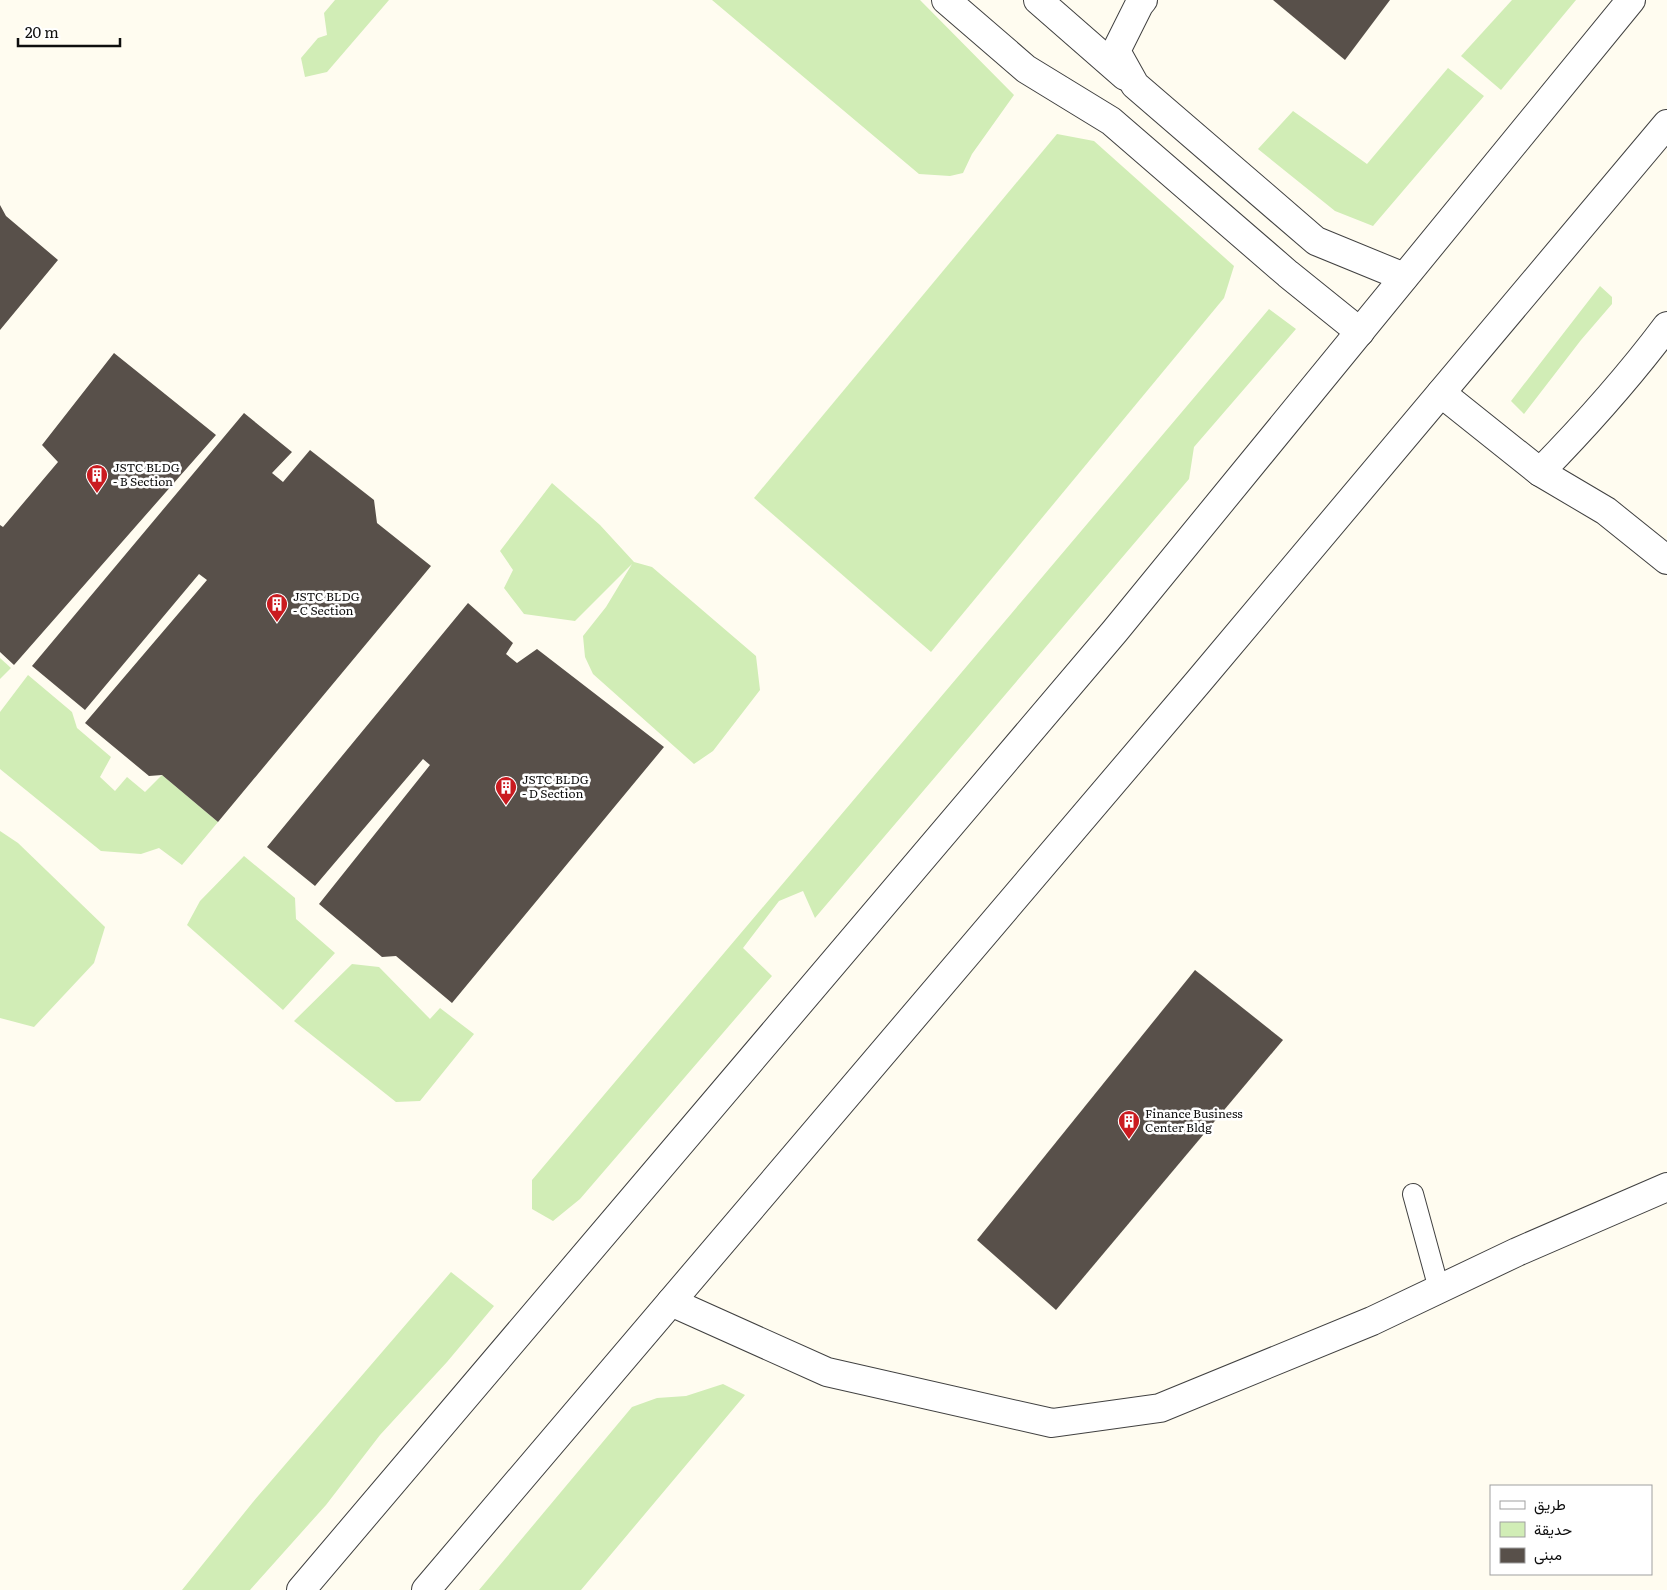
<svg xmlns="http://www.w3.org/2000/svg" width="1667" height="1590" viewBox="0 0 1667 1590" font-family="Literata,Vazirmatn,serif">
  <rect width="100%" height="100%" fill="#fffcf0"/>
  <g fill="#d1edb6">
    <polygon points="335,0 389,0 327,72 305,77 301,58 318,38 327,35 324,13"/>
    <polygon points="712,0 920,0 1014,95 972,154 963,173 950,176 919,174"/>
    <polygon points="1512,0 1576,0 1501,90 1461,56"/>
    <polygon points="1448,68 1484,96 1373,226 1335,211 1258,149 1293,111 1367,164"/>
    <polygon points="1057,134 1094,141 1234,266 1224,298 931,652 754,498"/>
    <polygon points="1600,286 1612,297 1612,304 1581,340 1524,414 1511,401"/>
    <polygon points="1269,309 1296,329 1194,447 1189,479 815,918 803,891 779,901 743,948 772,976 580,1199 553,1221 532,1209 532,1180"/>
    <polygon points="552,483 600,525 634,562 652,567 756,656 760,690 713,751 694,764 593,674 585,657 583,636 606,607 632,564 575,621 524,614 504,588 513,570 500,551"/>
    <polygon points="0,658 11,668 0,679"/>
    <polygon points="28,675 72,712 77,728 111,757 100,777 115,791 127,777 145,792 162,775 218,822 182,865 159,848 141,854 101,851 0,769 0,712"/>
    <polygon points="0,831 18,843 105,927 94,963 34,1027 0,1018"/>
    <polygon points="244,856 295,898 296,919 335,953 283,1010 187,925 200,901"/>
    <polygon points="352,964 379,967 430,1019 440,1008 474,1034 420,1101 396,1102 294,1021"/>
    <polygon points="451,1272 494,1306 447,1362 380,1435 326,1505 250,1590 182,1590 253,1502"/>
    <polygon points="723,1384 745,1395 581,1590 479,1590 632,1407 657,1398 686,1396"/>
  </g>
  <g fill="#58504a">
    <polygon points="1273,0 1390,0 1345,60"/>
    <polygon points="0,205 6,216 58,260 0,330"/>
    <polygon points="114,353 216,435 14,665 0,652 0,525 3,527 58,462 42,445"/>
    <polygon points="244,413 292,452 272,473 283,482 310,450 374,500 377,523 431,566 218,822 162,775 149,776 85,723 207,580 199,574 85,710 32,666"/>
    <polygon points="468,603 513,643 506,654 517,663 537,649 664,747 452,1003 396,956 382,957 319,904 430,765 423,759 315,886 267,847"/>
    <polygon points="1195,970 1283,1040 1056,1310 977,1240"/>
  </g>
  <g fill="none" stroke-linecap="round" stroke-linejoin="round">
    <g stroke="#414141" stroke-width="22">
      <polyline id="service" points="1413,1194 1439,1289"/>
    </g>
    <g stroke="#414141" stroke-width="30">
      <g id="minor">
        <polyline points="946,0 1026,69 1111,121 1288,274 1360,332"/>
        <polyline points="1038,0 1125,76"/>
        <polyline points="1143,0 1139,5 1116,51 1135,85 1316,241 1404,277"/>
        <polyline points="1441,393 1540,472 1606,511 1667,560"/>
        <path d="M 1540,472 C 1585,426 1628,378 1667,326"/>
        <polyline points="301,1590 1115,631 1631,0"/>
        <polyline points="426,1590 1199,681 1667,124"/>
      </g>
    </g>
    <g stroke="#414141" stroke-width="30">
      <polyline id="tertiary" points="671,1302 827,1372 1052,1423 1160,1408 1372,1321 1517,1252 1667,1187"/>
    </g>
    <use href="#service" stroke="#fff" stroke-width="20"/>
    <use href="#minor" stroke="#fff" stroke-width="28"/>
    <use href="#tertiary" stroke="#fff" stroke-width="28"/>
  </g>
  <defs>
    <g id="building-pin" transform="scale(1.125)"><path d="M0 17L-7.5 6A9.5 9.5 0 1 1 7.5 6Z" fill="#ca1b20" stroke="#fff"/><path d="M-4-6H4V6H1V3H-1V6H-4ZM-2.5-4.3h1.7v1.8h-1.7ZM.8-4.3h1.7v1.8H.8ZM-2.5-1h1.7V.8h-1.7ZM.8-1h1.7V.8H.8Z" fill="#fff"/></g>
  </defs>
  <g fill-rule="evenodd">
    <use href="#building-pin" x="97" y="475"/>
    <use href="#building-pin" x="277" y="604"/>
    <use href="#building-pin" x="506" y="787"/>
    <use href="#building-pin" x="1129" y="1121"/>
  </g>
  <g text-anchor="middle" stroke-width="5" stroke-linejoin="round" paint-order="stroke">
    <g font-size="12" fill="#0e0e0e" stroke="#fff" text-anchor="start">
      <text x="113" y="472">JSTC BLDG<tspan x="113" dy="14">- B Section</tspan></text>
      <text x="293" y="601">JSTC BLDG<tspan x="293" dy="14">- C Section</tspan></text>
      <text x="522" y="784">JSTC BLDG<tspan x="522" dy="14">- D Section</tspan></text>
      <text x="1145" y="1118">Finance Business<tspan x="1145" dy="14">Center Bldg</tspan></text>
    </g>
  </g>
  <rect x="1490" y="1485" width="162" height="90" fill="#ffffff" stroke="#9f9f9f"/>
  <rect x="1500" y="1501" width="25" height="8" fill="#ffffff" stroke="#9f9f9f"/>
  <text x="1534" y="1510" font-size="15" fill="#0e0e0e">طريق</text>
  <rect x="1500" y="1522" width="25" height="15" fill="#d1edb6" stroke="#9f9f9f"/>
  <text x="1534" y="1535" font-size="15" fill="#0e0e0e">حديقة</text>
  <rect x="1500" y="1548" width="25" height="15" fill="#58504a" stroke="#9f9f9f"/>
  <text x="1534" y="1560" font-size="15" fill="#0e0e0e">مبنى</text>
  <path d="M18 38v8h102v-8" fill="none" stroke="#0e0e0e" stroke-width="2.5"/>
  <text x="25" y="38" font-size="15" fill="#0e0e0e" stroke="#ffffff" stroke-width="4" paint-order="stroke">20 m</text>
</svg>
